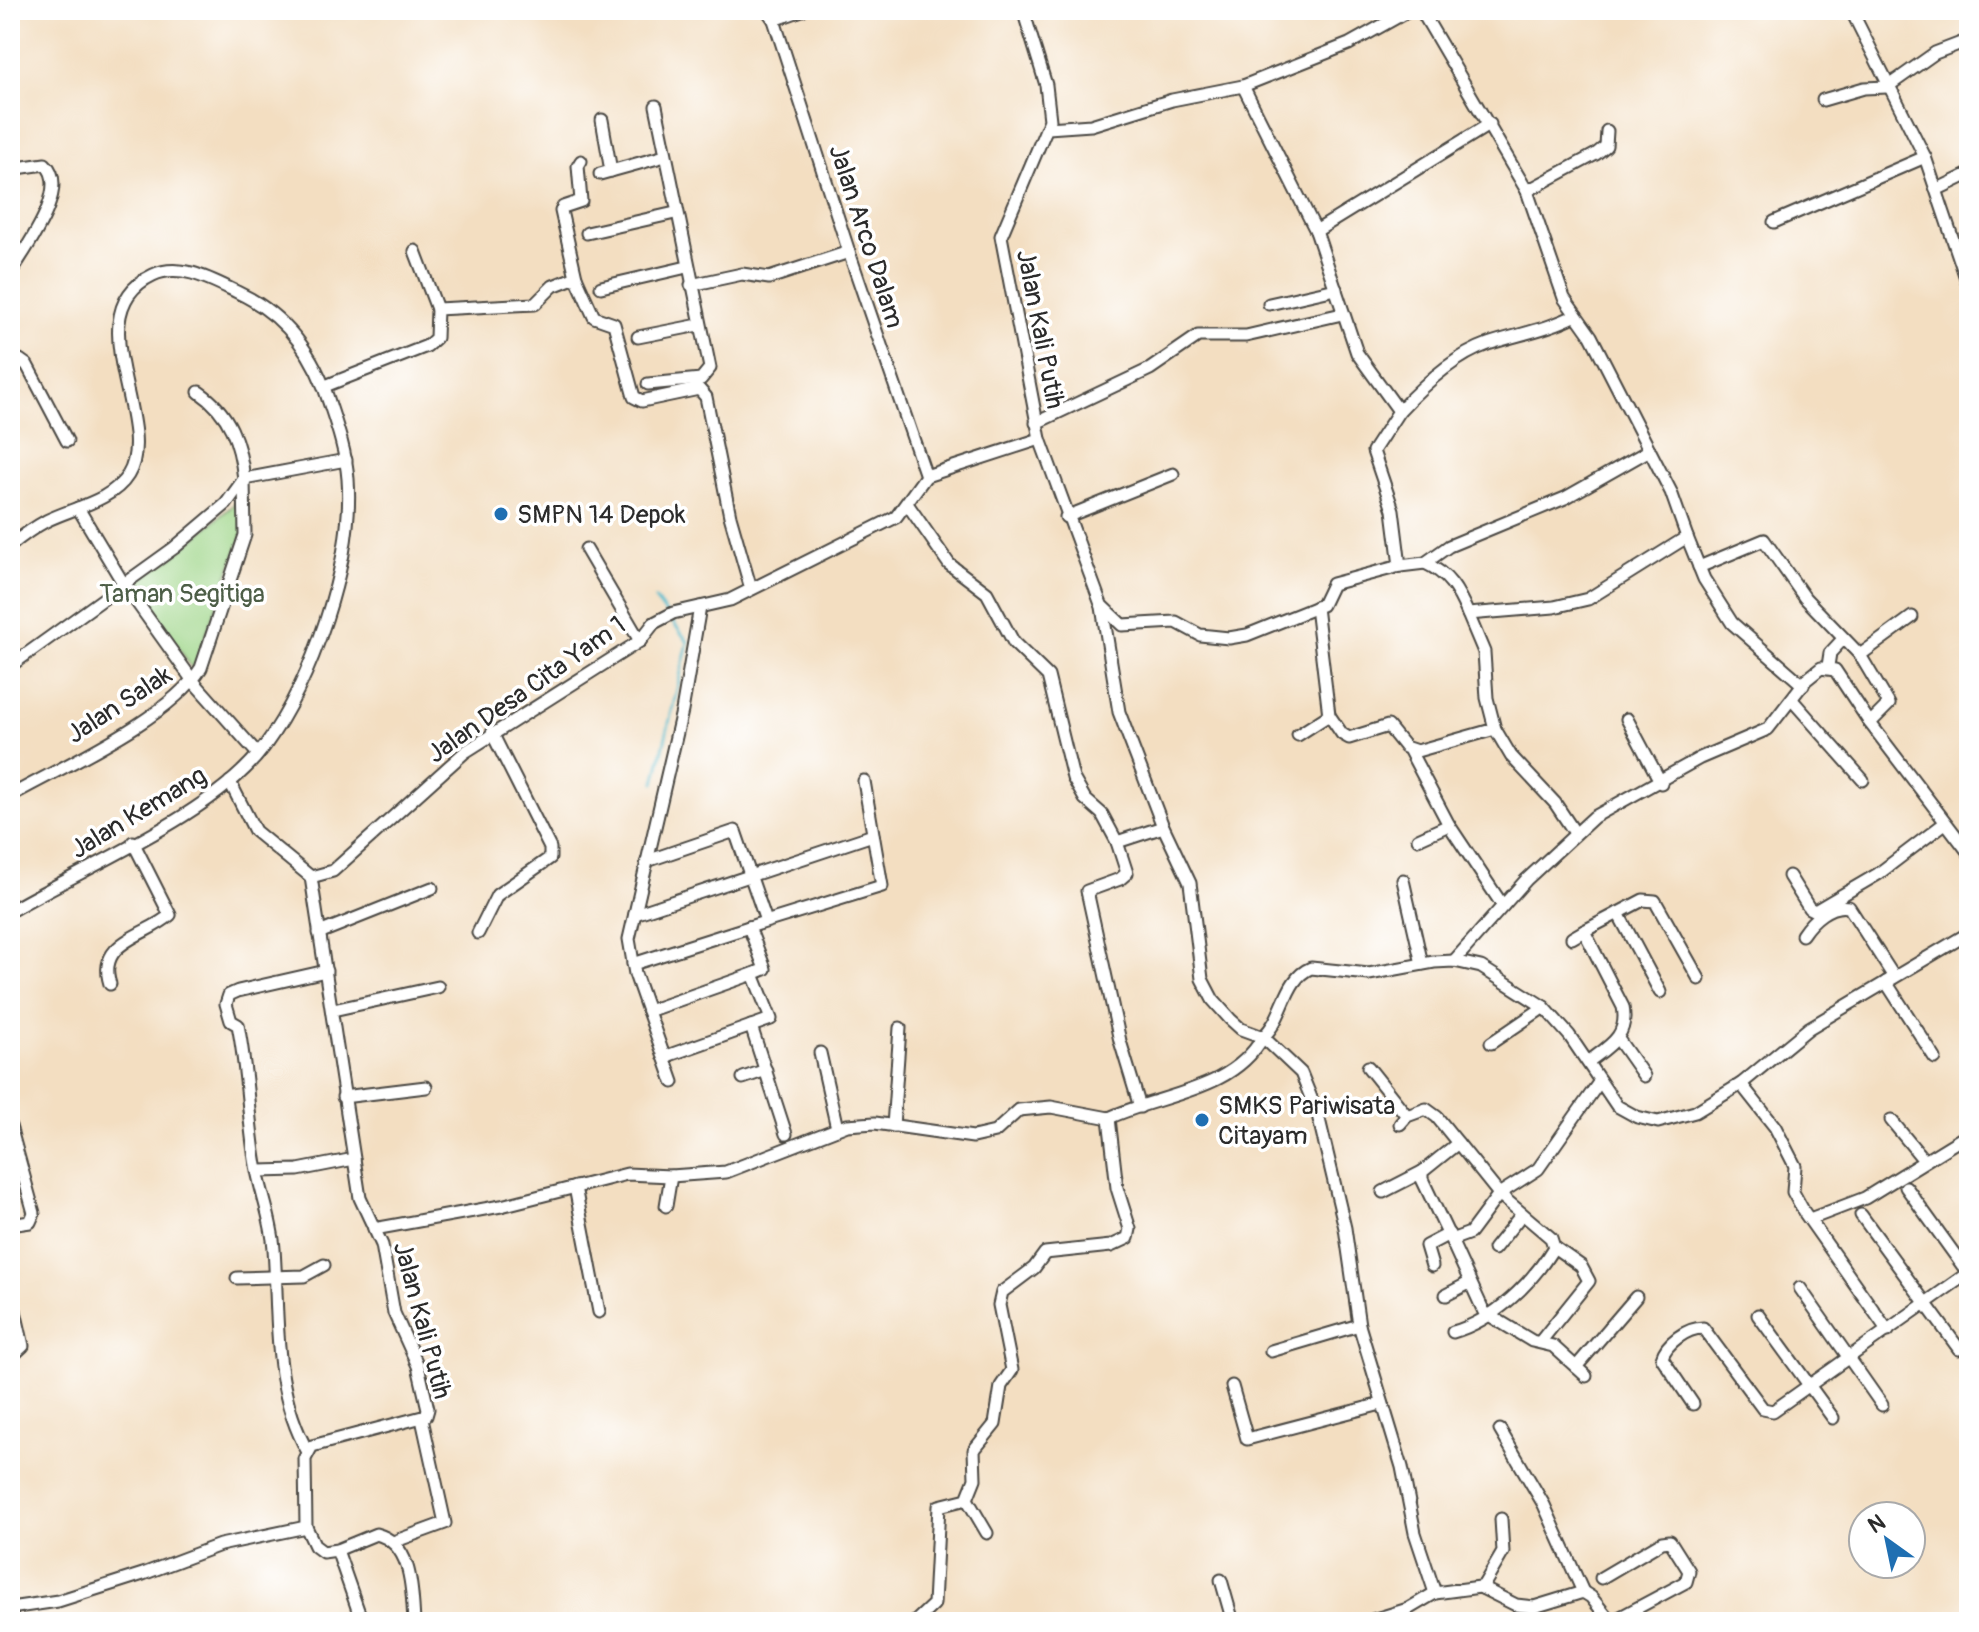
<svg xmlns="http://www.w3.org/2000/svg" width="1979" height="1632" viewBox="0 0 1979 1632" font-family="Pangolin,sans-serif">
  <rect width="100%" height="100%" fill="#fff"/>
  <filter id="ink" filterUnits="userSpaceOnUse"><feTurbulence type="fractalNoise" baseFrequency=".0125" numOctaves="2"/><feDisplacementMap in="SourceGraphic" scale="16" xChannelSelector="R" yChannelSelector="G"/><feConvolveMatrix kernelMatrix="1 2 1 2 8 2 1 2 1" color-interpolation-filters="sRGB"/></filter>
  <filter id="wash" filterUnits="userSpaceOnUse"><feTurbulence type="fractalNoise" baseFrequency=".006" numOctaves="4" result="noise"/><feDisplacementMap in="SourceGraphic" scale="32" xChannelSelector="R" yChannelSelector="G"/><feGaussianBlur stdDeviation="1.8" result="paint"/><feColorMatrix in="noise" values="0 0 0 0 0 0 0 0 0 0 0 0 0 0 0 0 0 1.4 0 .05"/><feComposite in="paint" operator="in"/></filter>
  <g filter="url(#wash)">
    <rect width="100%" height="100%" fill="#f3dec1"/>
    <polygon fill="#9dd587" stroke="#648059" stroke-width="2" points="240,499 245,528 193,670 135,582 173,557"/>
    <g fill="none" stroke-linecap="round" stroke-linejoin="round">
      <polyline stroke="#49b6c6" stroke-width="3" points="655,783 688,642 655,599"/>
    </g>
  </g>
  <g filter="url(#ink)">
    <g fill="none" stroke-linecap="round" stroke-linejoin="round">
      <g stroke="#494642" stroke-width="15">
        <g id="minor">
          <polyline points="767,10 774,20 849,252 926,476"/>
          <path d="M 1023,10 L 1046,85 L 1050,120 L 1001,236 L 1040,439 L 1102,607 L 1119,712 L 1162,824 L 1190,883 L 1202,979 L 1213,1000 L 1230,1019 L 1241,1029 L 1263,1037 C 1285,1017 1284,979 1311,968 L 1369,974 L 1434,962 L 1454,961 L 1481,967 L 1544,1007 L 1569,1035 L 1617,1106 L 1637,1117 L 1658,1122 L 1695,1112 L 1741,1084 L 1809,1028 L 1969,933"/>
          <path d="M 1421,10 L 1527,191 L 1564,298 L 1591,336 L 1671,492 L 1687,537 L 1588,599 L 1554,607 L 1468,614 C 1458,591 1449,574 1425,563"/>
          <polyline points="1851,10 1925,157 1969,287"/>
          <polyline points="774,20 802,10"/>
          <polyline points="1243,86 1316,231 1357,353 1399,411 1373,451 1393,510 1400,566"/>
          <polyline points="1823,100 1864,88 1887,87 1935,53 1969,40"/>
          <polyline points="602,120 611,171"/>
          <polyline points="1048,128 1091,125 1172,100 1243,86 1349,44 1410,10"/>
          <path d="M 10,169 L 45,164 C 72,189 23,251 10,274"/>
          <polyline points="600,174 665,156"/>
          <polyline points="1938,189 1969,174"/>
          <polyline points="1527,191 1596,154 1606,146 1607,131"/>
          <polyline points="1774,222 1925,157"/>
          <polyline points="1316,231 1490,124"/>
          <polyline points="587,233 675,213"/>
          <polyline points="415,251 437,309"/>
          <polyline points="576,277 594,317 614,324 634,397 642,401 699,389 706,397 730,516 751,589"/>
          <polyline points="691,285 742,274 769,278 849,252"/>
          <polyline points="601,287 687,267"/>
          <polyline points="1269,304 1336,289"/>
          <polyline points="638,337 699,325"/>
          <polyline points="10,362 20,360 27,365 67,441"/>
          <polyline points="648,384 701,379 710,368 656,106"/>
          <polyline points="325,386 427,346 436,338 437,309 535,304 553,286 576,277 561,211 563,207 581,201 578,166 581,161"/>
          <path d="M 1399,411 C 1423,385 1454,356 1488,344 C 1518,334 1547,330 1576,315"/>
          <polyline points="1036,423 1150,369 1198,336 1246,336 1342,314"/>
          <polyline points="908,505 949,564 987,593 1014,643 1048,676 1073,778 1085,799 1102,814 1117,842 1127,873 1120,879 1087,891 1120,1041 1140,1107"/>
          <polyline points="78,508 123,583 193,681 258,754"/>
          <polyline points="1066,517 1173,474"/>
          <polyline points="1687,537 1704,579 1732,623 1803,685"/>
          <path d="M 10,546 C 21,537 33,528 46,521 C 72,508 112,501 128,475 C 160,424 74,312 153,275 C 180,262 212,280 237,292 C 285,314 315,355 330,405 C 338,429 346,453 348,479 C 354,561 312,681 264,747 C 214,815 84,867 10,911"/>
          <polyline points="586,549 640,641"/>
          <polyline points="1699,567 1764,540 1805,598 1860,655 1889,704 1870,723 1969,853"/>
          <polyline points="1103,607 1122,625 1176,622 1200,635 1229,638 1247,635 1322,605 1332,584 1400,566 1425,563 1449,546 1565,498 1648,451"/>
          <polyline points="1468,614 1484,652 1487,698 1495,729 1511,756 1555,803 1575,833"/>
          <polyline points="1860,655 1912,617"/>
          <path d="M 10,666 L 174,548 L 226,504 L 244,479 C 240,443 230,413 199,392"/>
          <polyline points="1828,666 1830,653 1843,639"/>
          <polyline points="1793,701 1863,780"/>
          <polyline points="1329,715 1342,734 1349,738 1388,726 1405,747 1417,751 1495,729"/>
          <polyline points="1627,719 1661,783"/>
          <polyline points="1298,735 1329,715 1316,607"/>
          <polyline points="1410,751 1449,825"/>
          <polyline points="230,782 255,831 311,877"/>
          <path d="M 10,796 C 63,766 169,719 201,668 L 245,535 L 244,479 L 346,460"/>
          <polyline points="1418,839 1449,825 1503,906"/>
          <polyline points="1117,842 1163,827"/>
          <polyline points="647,861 735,831 766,921"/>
          <polyline points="1789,876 1809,908 1815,911 1878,874 1945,823"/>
          <polyline points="311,877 333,871 465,752 640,641 654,623 673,613 730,600 896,517 926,476 1040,439"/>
          <polyline points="1403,880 1422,964"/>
          <polyline points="1618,913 1660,992"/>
          <polyline points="635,914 873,835"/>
          <polyline points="749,927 882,886 864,781"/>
          <polyline points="1584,931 1643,900 1655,901 1699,979"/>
          <polyline points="319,933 432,888"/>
          <polyline points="478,933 497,895 550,858 550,848 492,733"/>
          <path d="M 1802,935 C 1812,920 1830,903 1849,907 L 1894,977"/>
          <path d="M 1572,938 L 1584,931 L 1623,1007 C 1629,1036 1609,1046 1588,1062"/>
          <polyline points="1454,961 1526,880 1594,817 1700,758 1768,729 1806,680 1821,668 1835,670 1870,723"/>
          <polyline points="633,964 749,927 765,969 753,974"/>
          <polyline points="1886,982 1935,1058"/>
          <path d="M 110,984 C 96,941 147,936 170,915 L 133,842"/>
          <polyline points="333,1010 438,987"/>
          <polyline points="648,1011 753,974 771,1019 664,1057"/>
          <polyline points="751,1026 786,1134"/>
          <polyline points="1618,1039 1644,1076"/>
          <polyline points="1491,1043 1544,1007"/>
          <polyline points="820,1053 837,1128"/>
          <polyline points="1368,1067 1407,1116"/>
          <polyline points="743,1078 766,1070"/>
          <polyline points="673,1082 635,974 629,939 682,711 700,607"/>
          <polyline points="1741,1084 1775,1127 1795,1166 1793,1192 1804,1212 1888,1331"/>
          <polyline points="343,1097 426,1087"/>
          <polyline points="1891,1120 1923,1159"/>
          <polyline points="1400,1124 1407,1116 1426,1109 1437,1117 1458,1143 1422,1172 1422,1179 1451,1240 1470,1233 1499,1194 1538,1169 1600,1081"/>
          <polyline points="10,1126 34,1213 30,1222 10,1225"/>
          <polyline points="893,1126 900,1028"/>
          <polyline points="259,1171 298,1170 354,1159"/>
          <polyline points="575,1187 599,1312"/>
          <polyline points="1383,1192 1422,1172"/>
          <polyline points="666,1206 671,1176"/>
          <polyline points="1861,1215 1959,1349"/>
          <polyline points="1810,1219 1865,1198 1969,1134"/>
          <polyline points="374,1229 501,1206 627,1174 671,1176 726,1172 847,1125 875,1123 973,1137 995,1132 1019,1110 1051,1107 1109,1118"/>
          <polyline points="1451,1240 1484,1312 1532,1341 1553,1346 1586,1376"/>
          <polyline points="1494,1249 1522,1214"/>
          <polyline points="1432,1266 1426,1246 1449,1234"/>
          <polyline points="237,1278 304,1276 324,1265"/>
          <polyline points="1800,1288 1882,1405"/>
          <polyline points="10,1289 23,1346 10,1358"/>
          <polyline points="1446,1295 1469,1283"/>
          <polyline points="1758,1315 1833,1418"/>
          <path d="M 1453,1332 C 1495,1320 1532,1283 1554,1247 L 1551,1238 L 1499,1194 L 1458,1143"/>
          <polyline points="1540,1342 1589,1281 1581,1266 1554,1247"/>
          <polyline points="1271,1351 1359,1325"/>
          <polyline points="1576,1367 1636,1297"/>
          <polyline points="1232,1386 1247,1439 1381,1404"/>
          <path d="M 1693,1404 L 1662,1358 C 1666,1343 1687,1328 1703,1328 L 1763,1409 L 1773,1411 L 1968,1273 L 1906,1187"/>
          <polyline points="1500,1430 1544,1505 1583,1592"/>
          <path d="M 308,1452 C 272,1389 279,1318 274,1249 C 272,1218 259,1189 255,1159 C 248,1114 247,1070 238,1025 L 231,1021 L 226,1004 L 229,995 L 238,991 L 326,971"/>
          <polyline points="967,1499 987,1533"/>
          <path d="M 306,1527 L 315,1546 L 323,1552 L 337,1550 L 376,1534 C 413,1543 412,1592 414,1622"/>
          <polyline points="393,1542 445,1523 422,1419"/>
          <polyline points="337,1550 359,1613"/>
          <polyline points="1601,1578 1662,1542 1670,1541 1689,1571 1686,1582 1611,1622"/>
          <polyline points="1221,1580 1233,1622"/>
          <polyline points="1482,1588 1503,1552 1501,1519"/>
          <polyline points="10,1608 58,1601 143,1574 220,1545 306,1527 305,1459 312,1446 426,1416 428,1409 418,1366 394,1313 382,1245 360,1198 311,877"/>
          <path d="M 915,1622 L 934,1604 L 939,1506 L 967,1499 L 975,1479 L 974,1450 L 995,1424 L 1001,1386 L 1012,1370 L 999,1305 L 1002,1292 L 1034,1268 L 1045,1253 L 1111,1246 L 1128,1238 L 1130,1229 L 1117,1188 L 1109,1118 C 1160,1094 1232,1092 1263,1037 L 1301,1073 L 1318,1115 L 1345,1228 L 1359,1325 L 1402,1467 L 1415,1533 L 1435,1593 L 1480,1587 L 1516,1605 L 1534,1607 L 1583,1592 L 1591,1597 L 1611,1622"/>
          <polyline points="1366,1622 1408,1609 1435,1593"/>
        </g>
      </g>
      <use href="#minor" stroke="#fff" stroke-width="11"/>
    </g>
  </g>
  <g fill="#1f6fb2" stroke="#fff" stroke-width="3">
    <circle cx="501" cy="514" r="8"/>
    <circle cx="1202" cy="1120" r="8"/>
  </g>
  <g text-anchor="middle" stroke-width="7" stroke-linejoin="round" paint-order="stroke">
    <g font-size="26" fill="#2b2b2b" stroke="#fff">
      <text transform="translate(867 236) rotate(72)" y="9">Jalan Arco Dalam</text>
      <text transform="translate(1041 329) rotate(79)" y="9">Jalan Kali Putih</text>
      <text transform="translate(526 689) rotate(-35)" y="9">Jalan Desa Cita Yam 1</text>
      <text transform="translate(119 704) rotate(-33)" y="9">Jalan Salak</text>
      <text transform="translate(138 812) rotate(-31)" y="9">Jalan Kemang</text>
      <text transform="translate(423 1320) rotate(75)" y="9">Jalan Kali Putih</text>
    </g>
    <g font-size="26" fill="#2b2b2b" stroke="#fff" text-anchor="start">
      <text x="517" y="523">SMPN 14 Depok</text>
      <text x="1218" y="1114">SMKS Pariwisata<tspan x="1218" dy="30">Citayam</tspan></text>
    </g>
    <g font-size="26" fill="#4d5e47" stroke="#fff">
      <text x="182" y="602">Taman Segitiga</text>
    </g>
  </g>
  <rect width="1979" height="1632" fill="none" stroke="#fff" stroke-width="40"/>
  <g transform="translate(1887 1540) rotate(327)"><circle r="38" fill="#ffffff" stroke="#aaaaaa" stroke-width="2"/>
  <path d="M0-6L14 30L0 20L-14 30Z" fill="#1f6fb2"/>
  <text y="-12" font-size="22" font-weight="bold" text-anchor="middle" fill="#2b2b2b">N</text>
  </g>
</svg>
